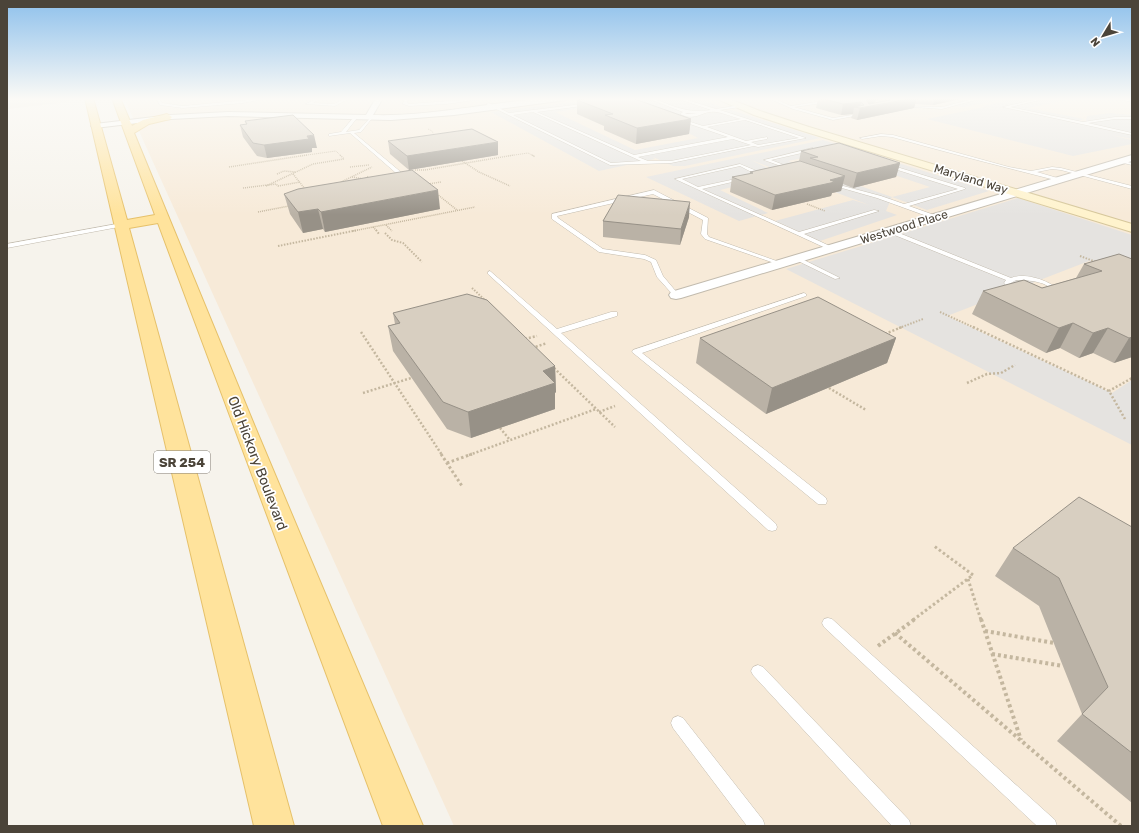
<svg xmlns="http://www.w3.org/2000/svg" width="1139" height="833" viewBox="0 0 1139 833" font-family="Rubik,sans-serif">
  <rect width="100%" height="100%" fill="#f6f3ec"/>
  <polygon fill="#eae5da" points="7,98 69,98 69,102 7,109"/>
  <polygon fill="#f7ead8" points="124,98 1132,98 1132,826 454,826"/>
  <g fill="#e5e3e0" fill-rule="evenodd">
    <path d="M 606,98 L 695,98 L 722,107 L 670,118 L 731,110 L 820,138 L 685,166 L 673,166 L 653,157 L 655,159 L 599,171 L 491,112 ZM 619,103 L 661,119 L 698,138 L 635,150 L 555,112 Z"/>
    <polygon points="962,98 996,98 1000,100 963,107 947,104 967,100"/>
    <polygon points="1001,98 1076,98 1028,108 1084,119 1071,124 1086,121 1087,116 1110,113 1132,115 1132,139 1111,135 1132,140 1132,144 1073,156 927,119 985,107 1008,112 983,106 1005,101"/>
    <path d="M 823,140 L 989,191 L 927,210 L 892,197 L 886,211 L 897,215 L 820,241 L 775,221 L 853,200 L 869,205 L 751,160 L 782,175 L 720,190 L 768,213 L 739,221 L 646,177 ZM 829,153 L 930,187 L 892,197 L 788,161 Z"/>
    <polygon points="1018,198 1132,235 1132,276 1089,261 947,316 1112,393 1132,380 1132,445 786,269"/>
  </g>
  <g fill="none" stroke-linecap="round" stroke-linejoin="round">
    <g stroke="#c2bbae" stroke-width="1">
      <g id="lane">
        <polygon points="156,98 159,98 162,103 183,106 269,98 243,103 183,108 160,105"/>
        <polygon points="318,98 322,98 313,103 334,104 346,98 350,98 335,106 306,104"/>
        <polygon points="405,98 409,98 407,103 409,104 489,98 446,104 409,106 403,104"/>
        <path d="M 652,98 C 673,106 688,114 711,110 L 676,98 L 681,98 L 716,109 L 740,105 L 740,107 L 720,110 L 806,138 L 758,147 L 754,146 L 671,163 L 610,165 L 486,104 L 489,103 L 509,113 L 590,103 L 589,105 L 537,112 L 634,155 L 728,137 L 678,120 L 678,118 L 703,126 L 741,119 C 733,117 724,113 716,112 C 702,110 697,122 680,114 L 683,112 L 647,98 ZM 533,112 L 641,161 L 611,163 L 513,115 ZM 687,113 L 698,114 L 685,114 ZM 745,120 L 799,138 L 758,145 L 751,142 L 767,139 L 767,137 L 746,141 L 707,127 ZM 733,139 L 751,145 L 671,161 L 648,161 L 638,157 Z"/>
        <polygon points="768,98 773,98 791,106 829,100 830,102 794,107 833,118 858,114 860,115 833,120 793,109"/>
        <polygon points="977,98 983,98 942,109 900,106 942,107"/>
        <polygon points="1042,98 1049,98 1010,107 1083,122 1115,117 1132,117 1132,119 1115,119 1088,123 1132,133 1132,135 1003,107"/>
        <polygon points="1118,98 1132,100 1132,102 1118,99"/>
        <polygon points="354,117 357,118 346,132 359,130 371,117 373,117 361,132 354,133 408,178 408,180 404,180 350,133 329,136 329,134 341,132"/>
        <path d="M 881,134 L 893,135 L 1009,167 L 1031,171 L 1052,167 L 1061,168 L 1132,186 L 1132,189 L 1061,170 L 1052,169 L 1037,172 L 1061,179 L 1061,180 L 1059,181 C 1004,167 948,153 892,137 L 881,136 L 862,139 L 860,138 Z"/>
        <polygon points="813,148 815,150 771,160 792,168 792,170 764,160"/>
        <polygon points="1119,160 1132,163 1132,165 1119,162"/>
        <polygon points="740,164 764,174 757,175 740,166 682,179 698,187 745,177 745,179 702,189 799,232 874,210 879,211 804,234 832,247 832,249 830,250 675,179"/>
        <polygon points="887,164 965,188 965,189 909,206 937,216 938,217 935,219 877,198 828,184 832,183 881,196 904,204 958,189 885,166"/>
        <polygon points="654,190 708,218 707,234 709,237 785,264 780,265 705,239 701,234 703,220 653,194 557,216 558,218 603,249 645,255 656,260 663,276 679,295 676,297 674,296 657,277 651,262 644,259 599,252 552,219 552,214"/>
        <polygon points="122,223 125,225 124,226 7,248 7,244"/>
        <path d="M 889,229 L 1011,278 C 1025,272 1055,281 1062,295 C 1047,310 1015,298 1004,283 L 1006,280 L 887,232 L 886,231 ZM 1016,280 C 1029,280 1049,281 1055,294 C 1042,302 1019,295 1011,283 Z"/>
        <polygon points="796,258 800,258 840,278 835,279 796,260"/>
        <polygon points="490,271 557,329 611,312 617,312 617,316 561,333 776,524 777,527 776,530 772,531 768,530 488,274 488,272"/>
        <polygon points="804,293 806,294 806,296 642,353 826,498 827,501 826,504 818,504 632,352 633,350"/>
        <polygon points="828,618 832,619 1055,820 1057,826 1037,826 824,627 822,623 824,619"/>
        <polygon points="758,665 763,667 909,820 911,826 892,826 753,675 751,671 753,667"/>
        <polygon points="678,716 683,718 763,820 765,826 747,826 673,728 671,723 673,718"/>
      </g>
    </g>
    <g stroke="#c2bbae" stroke-width="2">
      <g id="street">
        <path d="M 376,98 L 383,98 L 373,115 C 439,117 504,98 569,98 L 566,100 L 454,115 L 391,120 L 228,116 L 171,119 L 95,128 L 91,126 L 95,124 L 171,115 L 228,112 L 366,115 Z"/>
        <polygon points="1132,155 1132,161 681,298 676,299 671,298 669,295 671,292"/>
      </g>
    </g>
    <g stroke="#d6c79b" stroke-width="2">
      <polygon id="secondary" points="715,98 727,98 760,111 809,127 1132,224 1132,232 803,131 754,115"/>
    </g>
    <g stroke="#e6c16a" stroke-width="2">
      <polygon id="primary" points="85,98 93,98 127,220 155,215 112,98 120,98 132,126 143,120 167,114 172,117 170,119 149,124 134,133 258,434 423,826 383,826 158,223 129,228 294,826 254,826"/>
    </g>
    <g stroke="#c4b79f" stroke-width="1" stroke-dasharray="1 1" stroke-linecap="butt">
      <polyline points="428,129 432,131 435,137"/>
      <polyline points="300,156 336,151 341,156"/>
      <polyline points="508,156 528,153 534,156"/>
    </g>
    <g stroke="#c4b79f" stroke-width="1.5" stroke-dasharray="1 1" stroke-linecap="butt">
      <polyline points="532,155 535,157"/>
      <polyline points="462,161 479,172 510,186"/>
      <polyline points="229,167 307,155"/>
      <polyline points="350,167 369,165"/>
      <polyline points="415,170 425,170 514,155"/>
      <polyline points="277,174 284,171 295,172"/>
      <polyline points="293,174 305,189"/>
      <polyline points="352,177 364,179 369,176"/>
      <polyline points="341,182 372,167"/>
      <polyline points="428,184 441,182"/>
      <polyline points="266,186 313,164 344,159 340,155"/>
      <polyline points="243,188 276,184 278,186 300,182"/>
      <polyline points="437,194 457,210"/>
      <polyline points="807,204 825,211"/>
      <polyline points="258,212 289,206"/>
      <polyline points="386,225 392,231"/>
      <polyline points="373,227 377,231"/>
      <polyline points="353,231 475,207"/>
    </g>
    <g stroke="#c4b79f" stroke-width="2" stroke-dasharray="1.5 1.5" stroke-linecap="butt">
      <polyline points="376,230 379,234"/>
      <polyline points="385,233 392,240 403,243 422,262"/>
      <polyline points="278,246 358,230"/>
      <polyline points="1080,256 1096,262"/>
      <polyline points="472,288 486,301"/>
      <polyline points="940,312 975,328"/>
      <polyline points="899,328 923,319"/>
    </g>
    <g stroke="#c4b79f" stroke-width="2.5" stroke-dasharray="2 2" stroke-linecap="butt">
      <polyline points="973,327 1109,391"/>
      <polyline points="361,332 442,455"/>
      <polyline points="885,334 902,327"/>
      <polyline points="525,339 537,336"/>
      <polyline points="532,348 547,343"/>
      <polyline points="554,368 615,427"/>
      <polyline points="967,383 987,374 1001,373 1015,365"/>
      <polyline points="829,388 866,410"/>
      <polyline points="363,393 411,378"/>
      <polyline points="599,412 615,406"/>
      <polyline points="1125,419 1109,391 1132,378"/>
      <polyline points="500,428 510,440"/>
      <polyline points="469,455 596,409"/>
    </g>
    <g stroke="#c4b79f" stroke-width="3" stroke-dasharray="2.5 2.5" stroke-linecap="butt">
      <polyline points="441,454 462,486"/>
      <polyline points="447,463 472,454"/>
      <polyline points="968,579 981,620"/>
      <polyline points="913,620 973,575 934,546"/>
    </g>
    <g stroke="#c4b79f" stroke-width="4" stroke-dasharray="3 3" stroke-linecap="butt">
      <polyline points="981,619 1021,740"/>
      <polyline points="985,631 1054,643"/>
      <polyline points="895,633 1121,826"/>
      <polyline points="878,646 915,619"/>
      <polyline points="992,654 1063,666"/>
    </g>
    <use href="#lane" fill="#fff" fill-rule="evenodd"/>
    <use href="#street" fill="#fff" fill-rule="evenodd"/>
    <use href="#secondary" fill="#fff3cd" fill-rule="evenodd"/>
    <use href="#primary" fill="#ffe39c" fill-rule="evenodd"/>
  </g>
  <g fill="#bab2a6" fill-rule="evenodd">
    <path d="M 818,98 L 965,98 L 933,105 L 915,104 L 914,108 L 857,120 L 851,118 L 853,114 L 841,115 L 816,108 ZM 876,101 L 881,102 L 875,103 Z"/>
    <polygon points="577,100 691,119 689,134 636,144 604,130 604,126 577,114"/>
    <polygon points="245,121 317,148 312,148 312,152 267,158 257,156 243,137 240,125 246,124"/>
    <polygon points="388,141 498,155 409,170 390,154"/>
    <polygon points="801,151 900,163 896,177 853,188 843,184 841,191 832,193 831,196 772,210 730,192 732,177 750,174 750,172 799,161"/>
    <polygon points="284,194 440,209 325,232 323,229 303,233 290,214"/>
    <polygon points="689,217 680,245 603,237 603,221"/>
    <polygon points="1119,254 1132,357 1114,363 1093,353 1079,358 1060,348 1046,353 972,314 983,291 1042,288 1076,278 1084,264"/>
    <polygon points="393,313 555,366 556,392 555,393 555,409 471,438 447,429 393,351 388,326 395,324"/>
    <polygon points="700,338 896,338 887,363 766,414 696,363"/>
    <polygon points="1132,527 1132,803 1057,741 1082,714 1039,606 995,576 1013,548"/>
  </g>
  <g fill="#979187">
    <polygon points="876,98 874,106 917,98 914,108 857,120 860,108 865,108 866,100"/>
    <polygon points="935,98 965,98 933,105"/>
    <polygon points="861,102 860,108 854,107 853,114 841,115 843,104"/>
    <polygon points="691,119 689,134 636,144 637,128"/>
    <polygon points="314,135 317,148 312,148 312,152 267,158 264,145"/>
    <polygon points="498,142 498,155 409,170 407,156"/>
    <polygon points="900,163 896,177 853,188 857,173"/>
    <polygon points="845,176 841,191 832,193 831,196 772,210 775,195"/>
    <polygon points="438,190 440,209 325,232 321,212"/>
    <polygon points="690,202 689,217 680,245 681,229"/>
    <polygon points="318,209 323,229 303,233 298,212"/>
    <polygon points="1073,323 1060,348 1046,353 1059,328"/>
    <polygon points="1108,328 1093,353 1079,358 1093,333"/>
    <polygon points="1132,337 1132,357 1114,363 1129,338"/>
    <polygon points="896,338 887,363 766,414 772,388"/>
    <polygon points="555,366 556,392 555,393 555,409 471,438 468,412 543,371"/>
  </g>
  <g fill="#d8cfc1" stroke="#979187">
    <polygon points="588,98 632,98 691,119 637,128 605,115 613,114 577,100"/>
    <polygon points="820,98 875,98 866,100 869,104 890,100 891,98 914,98 860,108 854,107 864,105 861,102 843,104"/>
    <polygon points="293,115 314,135 307,136 309,139 264,145 253,143 240,125 247,124 245,121"/>
    <polygon points="472,129 498,142 407,156 388,141"/>
    <polygon points="839,143 900,163 857,173 810,158 818,157 801,151"/>
    <polygon points="800,161 845,176 830,180 835,182 775,195 732,177 753,173 750,172"/>
    <polygon points="412,170 438,190 321,212 318,209 298,212 284,194 298,189"/>
    <polygon points="618,195 690,202 681,229 603,221"/>
    <polygon points="1119,254 1132,259 1132,337 1129,338 1108,328 1093,333 1073,323 1059,328 983,291 1024,280 1042,288 1102,271 1084,264"/>
    <polygon points="467,294 487,300 555,366 543,371 555,383 468,412 443,402 388,326 400,323 393,313"/>
    <polygon points="818,297 896,338 772,388 700,338"/>
    <polygon points="1079,497 1132,527 1132,753 1082,714 1108,687 1059,578 1013,548"/>
  </g>
  <linearGradient id="sky" x2="0" y2="1"><stop stop-color="#8fc1ec"/><stop offset="0.46" stop-color="#fbfaf6"/><stop offset="1" stop-color="#fbfaf6" stop-opacity="0"/></linearGradient>
  <rect width="1139" height="215" fill="url(#sky)"/>
  <g text-anchor="middle" stroke-width="3.5" stroke-linejoin="round" paint-order="stroke">
    <g font-size="12" fill="#4b4439" stroke="#fff">
      <text transform="translate(971 179) rotate(17)" y="4">Maryland Way</text>
      <text transform="translate(904 227) rotate(-17)" y="4">Westwood Place</text>
    </g>
    <rect fill="#fff" stroke="#817c74" stroke-width="1" x="154" y="451" width="56" height="22" rx="3"/>
    <g font-size="13" font-weight="bold" fill="#4b4439">
      <text x="182" y="467">SR 254</text>
    </g>
    <g font-size="14" fill="#4b4439" stroke="#fff">
      <text transform="translate(258 463) rotate(69)" y="5">Old Hickory Boulevard</text>
    </g>
  </g>
  <rect width="1139" height="833" fill="none" stroke="#4b4439" stroke-width="16"/>
  <g transform="translate(1103 36) rotate(232)" stroke="#ffffff" stroke-width="3" paint-order="stroke">
  <path d="M0-3L7 15L0 10L-7 15Z" fill="#4b4439"/>
  <text y="-6" font-size="11" font-weight="bold" text-anchor="middle" fill="#4b4439">N</text>
  </g>
</svg>
